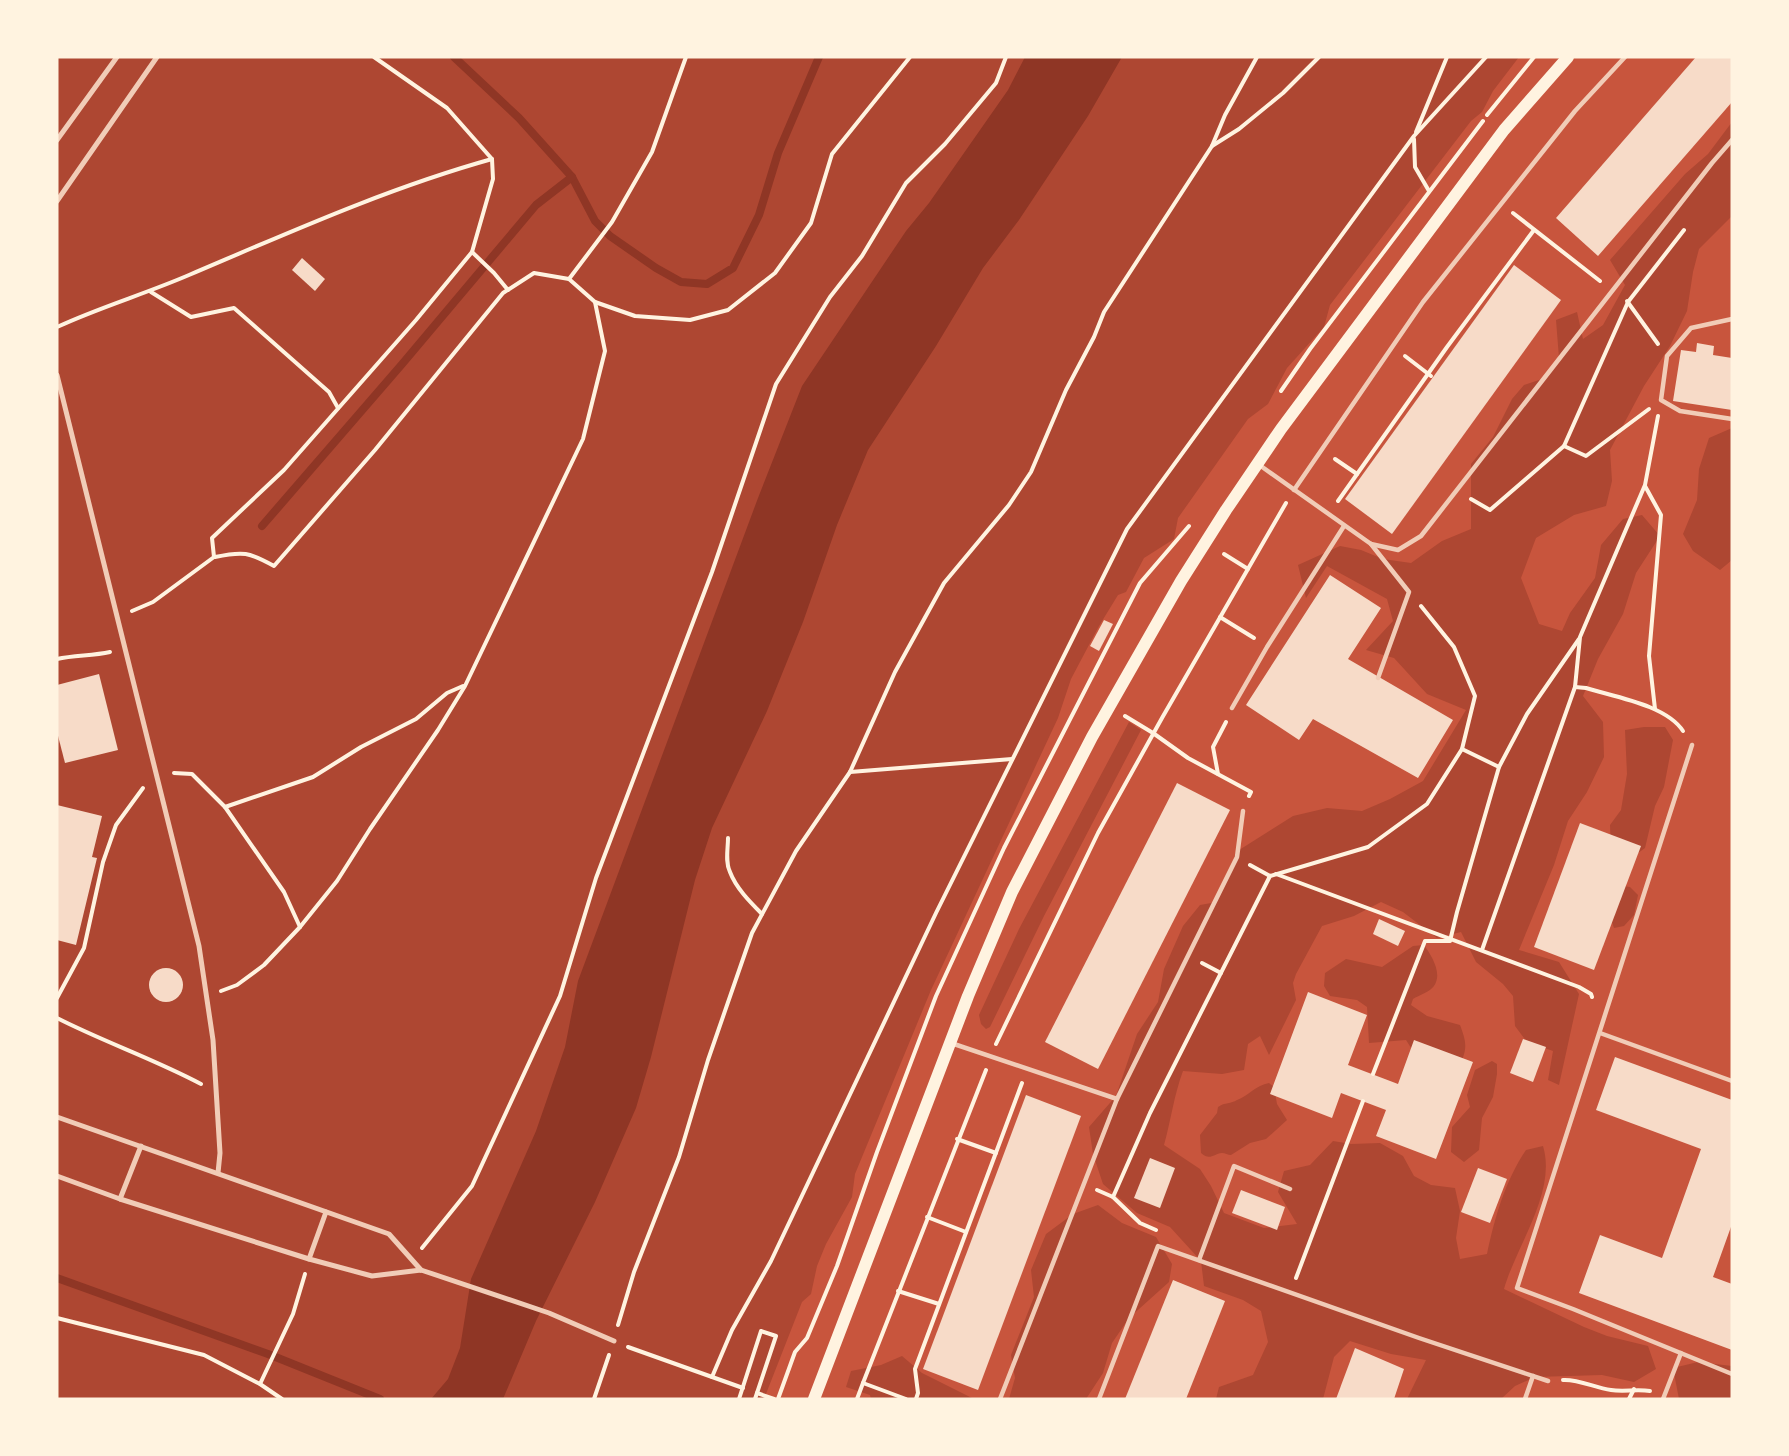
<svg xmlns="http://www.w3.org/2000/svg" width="1789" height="1456" viewBox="0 0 1789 1456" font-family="Lato,sans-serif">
  <rect width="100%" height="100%" fill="#c8553d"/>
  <g fill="#ae4732">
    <polygon points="57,57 1519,57 1493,91 1482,112 1471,121 1330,305 1324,327 1287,368 1268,404 1248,419 1178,518 1174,539 1144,558 1126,592 1118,595 1099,626 1071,679 1058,718 931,990 855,1174 852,1197 826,1244 817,1266 811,1294 802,1302 764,1399 57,1399"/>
    <path d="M 1732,122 L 1732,216 L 1699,249 L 1693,272 L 1687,311 L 1670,346 L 1644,386 L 1610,450 L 1612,481 L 1606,506 L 1574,515 L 1536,538 L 1521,578 L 1539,624 L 1562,631 L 1570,613 L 1595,578 L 1601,545 L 1623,519 L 1642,515 L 1660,536 L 1636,573 L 1623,614 L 1598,659 L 1583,696 L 1603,722 L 1604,757 L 1587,792 L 1568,821 L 1554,865 L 1519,950 L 1559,962 L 1579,994 L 1559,1085 L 1548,1080 L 1553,1051 L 1527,1042 L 1515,1026 L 1513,996 L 1503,984 L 1476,962 L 1461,932 L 1437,938 L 1403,912 L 1381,902 L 1354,916 L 1322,926 L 1296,974 L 1293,983 L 1296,1000 L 1269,1055 L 1260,1036 L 1248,1044 L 1244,1070 L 1222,1074 L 1183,1071 C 1174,1095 1171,1120 1164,1145 L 1200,1169 L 1211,1186 L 1224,1213 L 1264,1228 L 1297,1224 L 1278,1192 L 1284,1171 L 1310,1165 L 1333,1141 L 1351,1144 L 1380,1143 L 1403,1156 L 1414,1176 L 1431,1185 L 1455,1188 L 1460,1211 L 1456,1238 L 1460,1259 L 1487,1254 C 1495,1217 1505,1181 1526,1150 L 1543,1146 C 1557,1192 1516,1246 1504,1289 L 1584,1327 L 1607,1336 L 1648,1346 L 1656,1369 L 1634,1382 L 1602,1375 L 1535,1377 L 1515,1386 L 1501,1399 L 1407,1399 L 1426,1360 L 1391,1354 L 1350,1341 L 1334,1357 L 1323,1399 L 1216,1399 L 1219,1387 L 1253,1375 L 1268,1342 L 1261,1311 L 1243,1300 L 1204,1286 L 1201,1261 L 1170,1227 L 1137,1213 L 1103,1184 L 1093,1154 L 1089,1127 L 1116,1096 L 1137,1034 L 1158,1002 L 1164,969 L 1183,926 L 1200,905 L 1217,902 L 1227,879 L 1236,852 L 1293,816 L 1327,808 L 1362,811 L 1390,799 L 1423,781 L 1466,710 L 1427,694 L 1394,658 L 1366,650 L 1393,621 L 1387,599 L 1327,566 L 1306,598 L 1298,565 L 1340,546 L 1361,550 L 1383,559 L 1411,563 L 1442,541 L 1471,529 L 1471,464 L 1493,437 L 1512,399 L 1524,385 L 1542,379 L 1559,358 L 1556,320 L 1577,312 L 1583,339 L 1603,325 L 1625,285 L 1610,260 L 1685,174 L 1708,154 Z"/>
    <polygon points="1732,428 1732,560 1720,570 1693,551 1683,534 1697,500 1699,469 1709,438"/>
    <polygon points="1129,722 1141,730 1044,916 990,1027 986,1029 981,1024 979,1015 1019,929"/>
    <polygon points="1644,727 1665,727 1673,740 1664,787 1655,806 1645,848 1627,861 1611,850 1610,825 1621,810 1627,774 1625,730"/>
    <polygon points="1623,886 1630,887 1638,895 1634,915 1624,926 1614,928 1609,914"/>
    <path d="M 1424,945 C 1431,955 1443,973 1434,986 C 1430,992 1419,995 1413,999 L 1411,1005 L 1427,1016 L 1460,1025 C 1466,1041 1468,1048 1460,1064 L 1413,1051 L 1406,1040 L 1369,1043 L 1367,1007 L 1357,1000 L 1330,996 L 1324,986 L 1325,973 L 1346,959 L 1382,967 L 1413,946 Z"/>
    <polygon points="1492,1061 1497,1064 1497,1074 1493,1097 1482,1118 1479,1150 1464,1162 1451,1152 1452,1127 1470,1107 1467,1095 1475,1070"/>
    <path d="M 1269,1083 L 1274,1087 L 1277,1104 L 1287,1120 L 1266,1139 L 1250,1143 L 1231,1155 C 1228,1155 1225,1153 1222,1153 C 1213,1154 1210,1161 1201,1153 L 1200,1135 L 1217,1113 L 1218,1107 C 1225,1102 1231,1104 1237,1100 C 1248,1096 1256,1085 1269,1083 Z"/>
    <polygon points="1098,1205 1122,1223 1156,1237 1172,1264 1169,1282 1129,1318 1112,1343 1103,1373 1086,1399 1009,1399 1015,1378 1011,1355 1034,1297 1031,1270 1046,1234 1073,1214"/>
    <polygon points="902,1356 922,1373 974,1399 871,1399 870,1395 846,1387 851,1371 881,1365"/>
    <polygon points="1698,1362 1732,1366 1732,1399 1679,1399 1673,1368"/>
  </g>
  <polygon fill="#8f3625" points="1025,57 1122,57 1088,116 1019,220 983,268 936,346 868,450 837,525 803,622 767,711 712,828 695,880 651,1057 636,1108 595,1202 536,1321 503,1399 431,1399 448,1379 460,1348 471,1279 536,1131 565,1047 578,981 758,498 802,386 906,231 929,203 1008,90"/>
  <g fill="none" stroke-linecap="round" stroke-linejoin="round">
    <g stroke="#8f3625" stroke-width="8">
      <polyline points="454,57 519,118 572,177 595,221 610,236 656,268 681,282 707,284 733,268 759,215 778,153 819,57"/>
      <polyline points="262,526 403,363 536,205 572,177"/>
      <polyline points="57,1278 268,1354 380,1399"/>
    </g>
  </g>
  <g fill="#f7dbc8">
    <polygon points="1696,57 1732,57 1732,102 1598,256 1556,218"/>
    <polygon points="302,258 325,279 315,291 292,270"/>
    <polygon points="1514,265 1561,300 1392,534 1345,499"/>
    <polygon points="1697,343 1714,346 1713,355 1732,358 1732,410 1673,401 1681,350 1696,352"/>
    <polygon points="1330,575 1381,608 1348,659 1453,720 1418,778 1313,719 1299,740 1246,705"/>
    <polygon points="1104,620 1113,624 1099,651 1090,646"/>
    <polygon points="99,674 118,750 65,763 57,732 57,685"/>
    <polygon points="1177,783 1230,810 1098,1069 1045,1042"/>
    <polygon points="57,805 102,816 92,857 97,858 76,945 57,940"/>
    <polygon points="1580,823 1641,846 1594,970 1534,947"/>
    <polygon points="1379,919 1405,931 1398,946 1373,934"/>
    <circle cx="166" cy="985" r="17"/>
    <polygon points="1308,992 1367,1015 1348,1065 1398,1084 1414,1040 1473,1062 1436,1159 1376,1136 1386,1110 1341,1093 1332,1118 1270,1094"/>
    <polygon points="1523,1039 1546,1047 1533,1082 1510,1073"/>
    <polygon points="1615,1057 1732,1100 1732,1224 1713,1277 1732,1284 1732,1350 1579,1293 1600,1235 1662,1258 1701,1149 1596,1110"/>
    <polygon points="1026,1095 1081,1116 978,1390 923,1369"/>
    <polygon points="1150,1158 1175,1168 1160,1208 1134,1198"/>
    <polygon points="1478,1168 1507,1179 1490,1223 1461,1212"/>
    <polygon points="1241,1190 1285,1207 1277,1230 1232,1213"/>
    <polygon points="1173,1280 1225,1301 1186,1399 1125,1399"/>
    <polygon points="1355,1348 1404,1369 1394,1399 1336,1399"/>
  </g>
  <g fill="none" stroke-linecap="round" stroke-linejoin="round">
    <g stroke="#fff3e0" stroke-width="4">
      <polyline points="1487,115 1534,57"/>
      <polyline points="1416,132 1447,57"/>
      <polyline points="1414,139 1415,167 1429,191"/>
      <polyline points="1212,146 1239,129 1283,93 1319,57"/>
      <polyline points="1513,213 1600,281"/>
      <polyline points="472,252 494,273 508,290"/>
      <polyline points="151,292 191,317 234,308 329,392 338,408"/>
      <polyline points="1627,301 1658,344"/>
      <polyline points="595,302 635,316 690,320 728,310 775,273 811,223 832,154 910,57"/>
      <path d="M 57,327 C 100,307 145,294 189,275 C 288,233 388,188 492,159 L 447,108 L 374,57"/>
      <polyline points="1405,356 1431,376"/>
      <polyline points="1281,391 1310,349 1483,121"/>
      <polyline points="1564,446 1586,456 1649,409"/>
      <polyline points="1335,459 1357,474"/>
      <polyline points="1645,486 1661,515 1649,656 1655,709"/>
      <polyline points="1471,499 1490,510 1564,446 1628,302 1684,230"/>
      <polyline points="1338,501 1447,347 1534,230"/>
      <polyline points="1224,554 1248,569"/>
      <path d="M 215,557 C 243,551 249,552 274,566 L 375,450 L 503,293 L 534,273 L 569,279"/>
      <polyline points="132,611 153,602 214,557 212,538 284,470 416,320 472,252 493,179 492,159"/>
      <polyline points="1220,617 1254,638"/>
      <path d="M 57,659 C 75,655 92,656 110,652"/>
      <path d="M 1575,687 L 1586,688 C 1615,697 1666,705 1683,731"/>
      <polyline points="1125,716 1153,733 1188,758 1251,792 1249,796"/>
      <polyline points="1462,749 1499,767"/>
      <polyline points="850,772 1012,759"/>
      <polyline points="174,773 192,774 225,807 284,892 300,927"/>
      <polyline points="1218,774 1213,747 1226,722"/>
      <polyline points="225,807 313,777 361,747 416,719 447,693 463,686"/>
      <path d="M 728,838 C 728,849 725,862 730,872 C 736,888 750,902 762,914"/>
      <polyline points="1250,865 1270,876"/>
      <polyline points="1276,874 1579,987 1591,994 1592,997"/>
      <polyline points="1482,950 1575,687 1580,637 1645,485 1658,416"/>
      <polyline points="1202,963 1221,973"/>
      <polyline points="221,991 237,985 264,965 300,927 337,881 370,829 438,730 465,686 583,439 605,351 595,302 569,279 612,222 652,152 686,57"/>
      <polyline points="57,998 84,948 103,862 116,825 143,788"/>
      <path d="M 57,1018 C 104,1042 154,1059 201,1084"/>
      <polyline points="996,1044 1098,833 1162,718 1286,503"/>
      <polyline points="1373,1074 1425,941 1450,941 1457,912 1499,767 1527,714 1579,639"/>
      <polyline points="957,1139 996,1153"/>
      <polyline points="1097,1190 1113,1197"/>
      <polyline points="927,1217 966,1232"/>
      <polyline points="1156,1230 1140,1223 1113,1197 1150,1113 1270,876 1368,847 1427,804 1462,749 1475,696 1454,647 1421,606"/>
      <polyline points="422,1248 472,1186 560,996 596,878 712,572 776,384 830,297 862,256 906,183 945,144 996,83 1006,57"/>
      <polyline points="1296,1278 1363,1101"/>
      <polyline points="898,1291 939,1304"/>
      <polyline points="57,1318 204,1355 260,1384 282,1399"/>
      <polyline points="618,1325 634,1272 679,1157 708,1060 752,933 796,851 850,772 895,672 944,583 1009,505 1031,472 1066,390 1094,337 1104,312 1212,146 1225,115 1257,57"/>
      <polyline points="628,1347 743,1388"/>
      <polyline points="712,1377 732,1330 771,1261 936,913 1127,529 1414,136 1486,57"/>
      <path d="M 1563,1380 C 1579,1379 1595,1388 1611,1390 C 1623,1392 1637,1389 1650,1391"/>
      <polyline points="260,1384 293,1314 305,1274"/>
      <polyline points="757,1393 774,1399"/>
      <polyline points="594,1399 609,1355"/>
      <polyline points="739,1399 761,1331 776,1336 755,1399"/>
      <polyline points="778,1399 795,1352 807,1338 837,1266 877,1152 936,996 1004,848 1140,583 1189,526"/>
      <polyline points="857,1399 863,1383"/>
      <polyline points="906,1399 863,1383 986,1070"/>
      <polyline points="916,1399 918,1393 915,1369 1022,1083"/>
      <polyline points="1629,1399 1634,1389"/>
    </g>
    <g stroke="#f1ccb7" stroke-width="4.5">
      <polyline points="1732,319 1691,328 1667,356 1661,400 1680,411 1732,419"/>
      <polyline points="1258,464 1371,544 1398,550 1421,536 1712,163 1732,140"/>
      <polyline points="1294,490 1423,302 1575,111 1625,57"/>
      <polyline points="1371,544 1409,592 1378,678"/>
      <polyline points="1232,708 1267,647 1344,526"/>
      <polyline points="1692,745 1517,1288 1573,1309 1732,1374"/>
      <polyline points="1600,1033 1732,1081"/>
      <polyline points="951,1043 1117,1099"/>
      <polyline points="1199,1260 1234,1166 1290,1189"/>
      <polyline points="1000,1399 1117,1099 1237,857 1243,811"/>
      <polyline points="1099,1399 1158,1246 1419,1338 1548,1381"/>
      <polyline points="1525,1399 1533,1376"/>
      <polyline points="1663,1399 1681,1353"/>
    </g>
    <g stroke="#f1ccb7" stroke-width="5">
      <polyline points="57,140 117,57"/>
      <polyline points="57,201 157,57"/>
      <polyline points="57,375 199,946 213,1040 220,1153 218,1173"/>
      <polyline points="57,1117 389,1234 421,1270"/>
      <polyline points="57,1176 120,1199 309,1259 372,1276 421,1270 549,1313 614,1341"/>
      <polyline points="120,1199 141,1146"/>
      <polyline points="309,1259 326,1212"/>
    </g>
    <polyline stroke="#fff3e0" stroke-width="12" points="814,1399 968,996 1012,892 1092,737 1181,581 1226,510 1281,429 1504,130 1568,57"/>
  </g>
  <rect width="1789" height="1456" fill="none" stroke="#fff3e0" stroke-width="117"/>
</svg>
